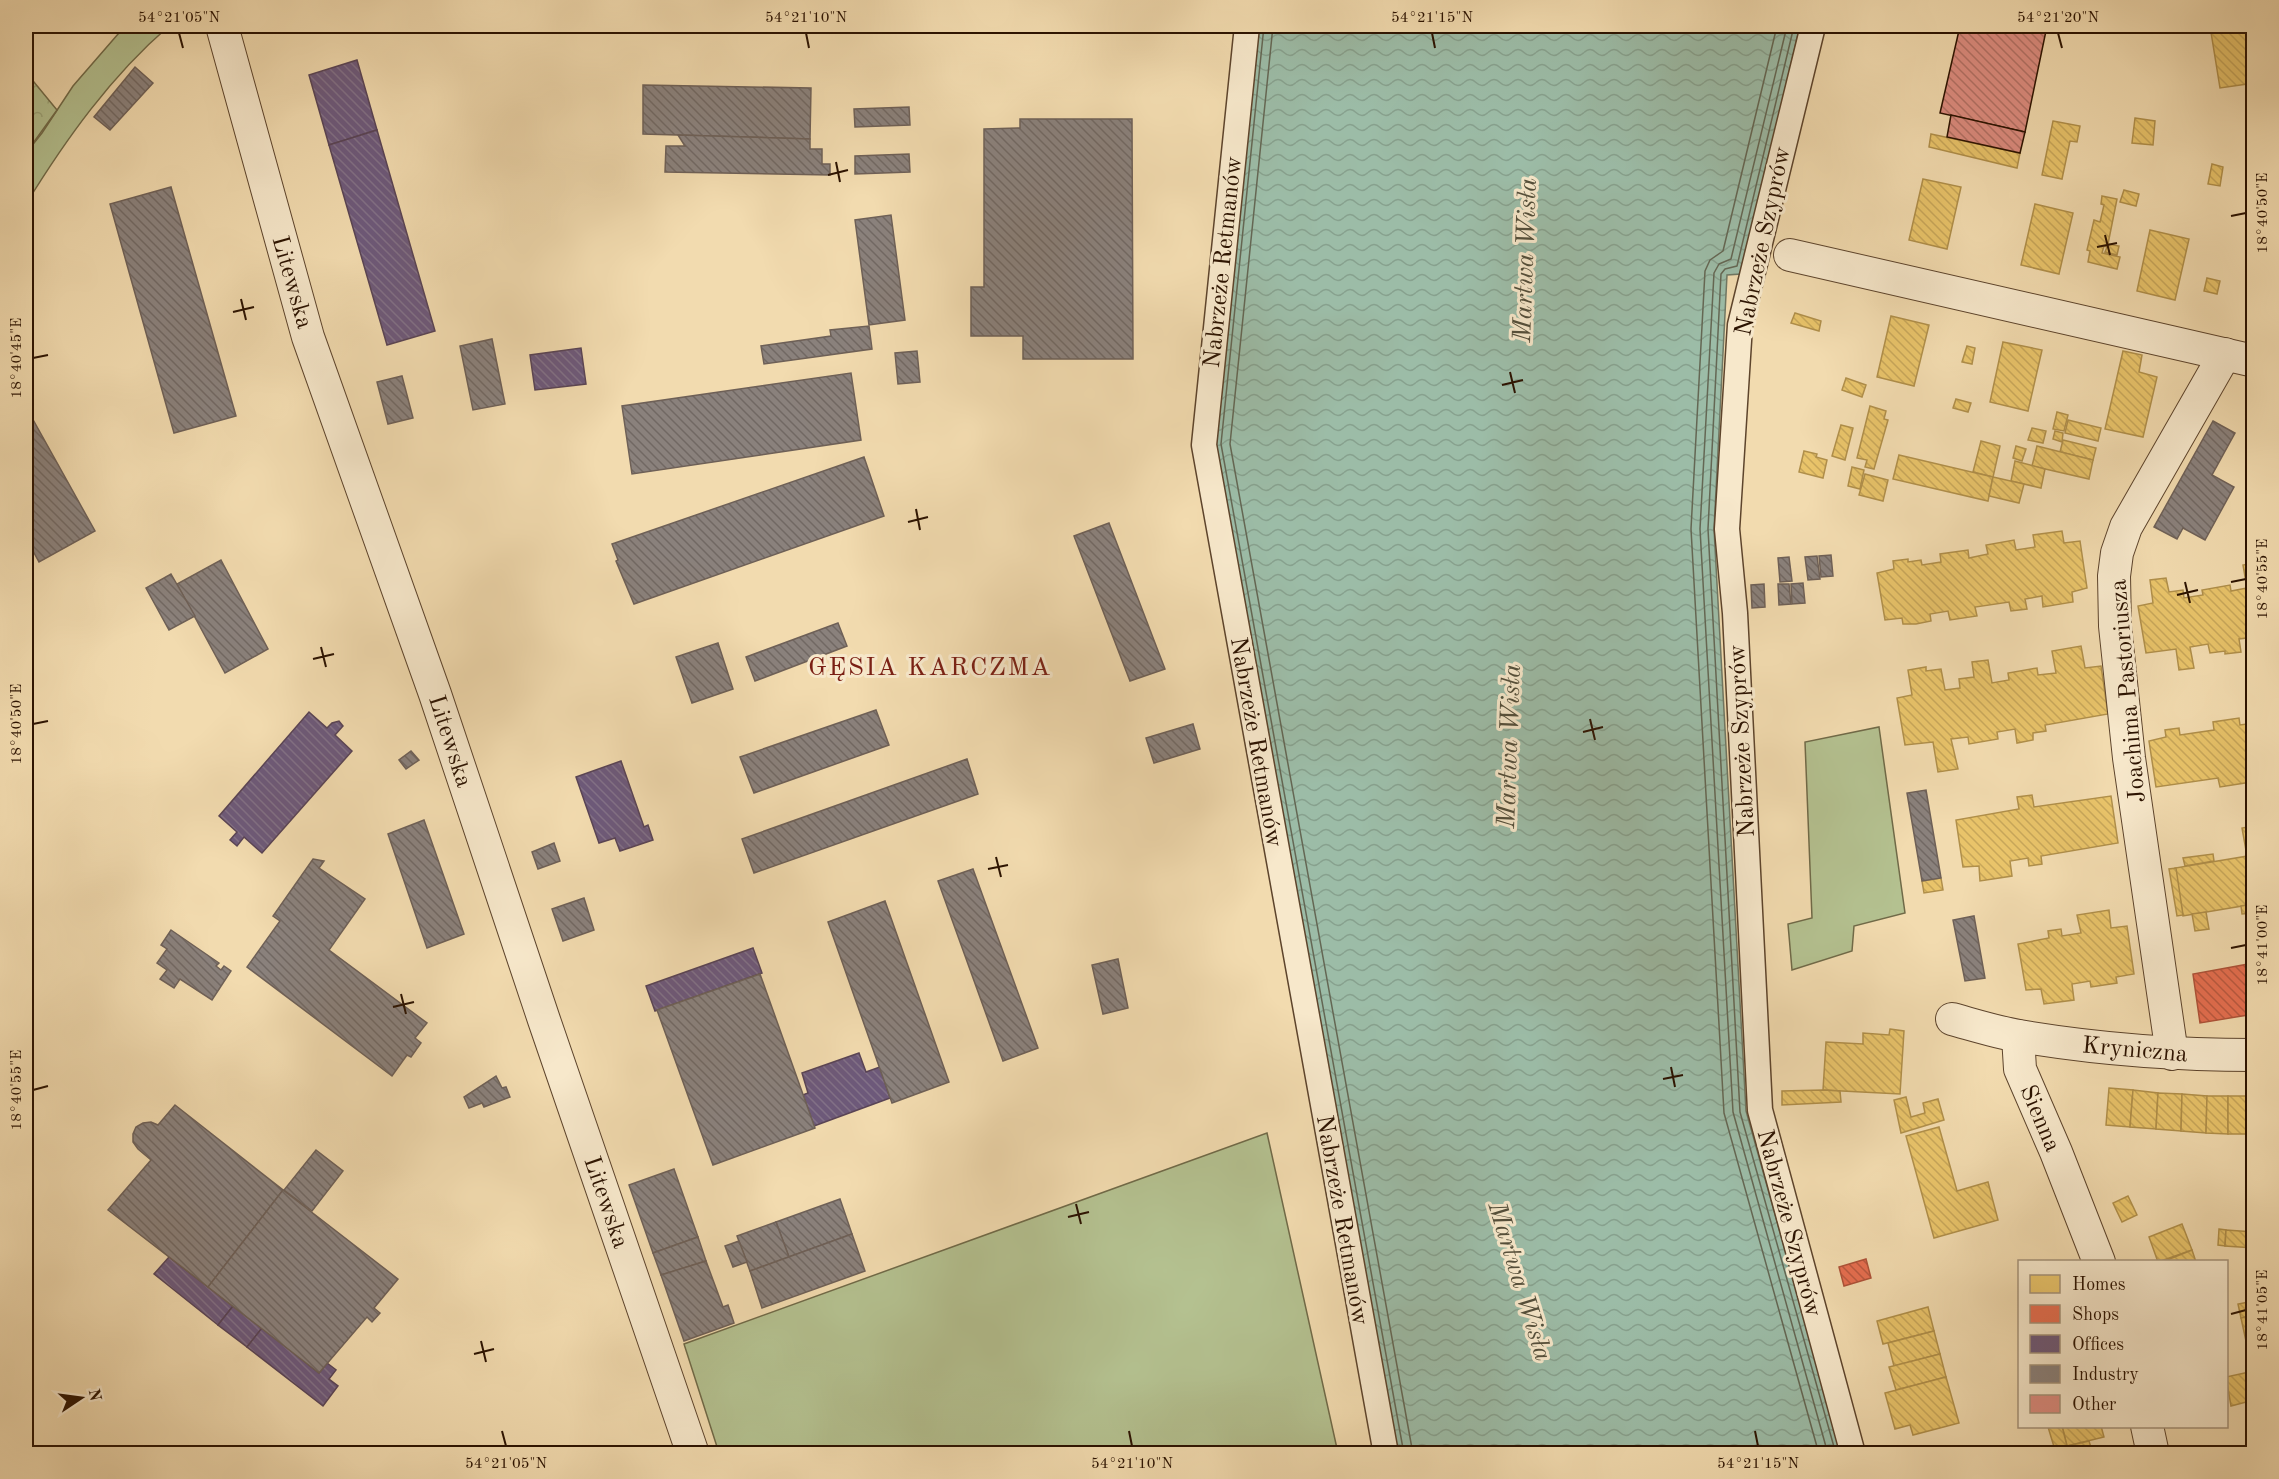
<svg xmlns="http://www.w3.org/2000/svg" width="2279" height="1479" viewBox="0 0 2279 1479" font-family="'Old Standard TT',serif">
  <defs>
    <pattern id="forest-crowns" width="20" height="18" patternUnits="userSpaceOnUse" patternTransform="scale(1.5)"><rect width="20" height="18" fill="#b4c190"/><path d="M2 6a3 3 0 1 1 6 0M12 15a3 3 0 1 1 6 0" fill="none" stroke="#9ba57a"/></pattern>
    <pattern id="water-waves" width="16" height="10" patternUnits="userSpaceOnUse" patternTransform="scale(1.5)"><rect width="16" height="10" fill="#9cbca7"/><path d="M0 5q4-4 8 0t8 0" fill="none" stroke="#87a18e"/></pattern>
    <pattern id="homes-back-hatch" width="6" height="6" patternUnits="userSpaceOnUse" patternTransform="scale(1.5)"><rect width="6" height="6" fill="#e9c46a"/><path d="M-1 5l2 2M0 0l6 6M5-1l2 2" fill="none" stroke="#c8a75a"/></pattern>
    <pattern id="shops-back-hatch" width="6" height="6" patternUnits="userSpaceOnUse" patternTransform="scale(1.5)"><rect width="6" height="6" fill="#e76f51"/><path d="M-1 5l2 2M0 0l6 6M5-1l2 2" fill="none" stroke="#bb5a41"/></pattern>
    <pattern id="offices-back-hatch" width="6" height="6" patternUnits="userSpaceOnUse" patternTransform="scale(1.5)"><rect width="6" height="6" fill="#6d597a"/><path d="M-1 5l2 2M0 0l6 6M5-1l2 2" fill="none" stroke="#827188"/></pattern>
    <pattern id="industry-back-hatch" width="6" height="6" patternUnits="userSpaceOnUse" patternTransform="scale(1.5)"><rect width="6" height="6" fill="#8a817c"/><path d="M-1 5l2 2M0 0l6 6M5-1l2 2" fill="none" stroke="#716863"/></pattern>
    <pattern id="building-back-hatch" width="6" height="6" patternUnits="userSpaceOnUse" patternTransform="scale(1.5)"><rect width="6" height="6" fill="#dd8c80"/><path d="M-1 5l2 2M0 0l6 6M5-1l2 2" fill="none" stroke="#b37166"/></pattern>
  </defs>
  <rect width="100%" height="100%" fill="#f2dbaf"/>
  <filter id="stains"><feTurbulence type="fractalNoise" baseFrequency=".00333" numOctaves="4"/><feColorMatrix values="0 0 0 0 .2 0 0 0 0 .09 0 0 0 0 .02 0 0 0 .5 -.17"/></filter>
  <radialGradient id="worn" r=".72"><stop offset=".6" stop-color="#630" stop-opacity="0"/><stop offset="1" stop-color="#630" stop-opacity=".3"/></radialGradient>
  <g fill="#b4c190" stroke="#706a48" stroke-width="1.5">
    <path d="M 125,26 L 169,26 C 111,76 66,139 26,204 L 26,153 L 42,133 L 73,86 Z"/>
    <polygon points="1879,727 1905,913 1854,926 1852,951 1792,970 1788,924 1812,918 1805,742"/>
    <polygon points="1267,1133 1338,1453 719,1453 684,1344"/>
  </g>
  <polygon fill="url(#forest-crowns)" stroke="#706a48" stroke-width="1.5" points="26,76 29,76 57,110 26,153"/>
  <polygon fill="url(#water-waves)" stroke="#6f7864" stroke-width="1.5" points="1251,26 1800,26 1741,274 1727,275 1714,529 1746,1111 1842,1453 1391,1453 1207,444"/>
  <g fill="url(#homes-back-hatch)" stroke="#b08f4a" stroke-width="1.5">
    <polygon points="2210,26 2254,26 2254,83 2220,88"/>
    <polygon points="2135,118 2155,121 2153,145 2132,143"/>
    <polygon points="2053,121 2080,126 2077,142 2070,141 2062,179 2042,175"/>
    <polygon points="1931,134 2020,153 2017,168 1929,147"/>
    <polygon points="2212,164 2223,167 2220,186 2208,184"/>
    <polygon points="1923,179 1961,187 1947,249 1909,240"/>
    <polygon points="2124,190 2139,194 2136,206 2120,202"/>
    <polygon points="2102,196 2117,199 2108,244 2119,246 2117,255 2105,252 2107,247 2104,246 2102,253 2120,257 2117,269 2088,262 2090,251 2087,250 2094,220 2100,222 2104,205 2101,204"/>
    <polygon points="2035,204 2073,213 2059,274 2021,265"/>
    <polygon points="2150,230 2189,239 2175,300 2137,291"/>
    <polygon points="2207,278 2220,281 2217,294 2204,291"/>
    <polygon points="1795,313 1821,321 1819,331 1791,323"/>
    <polygon points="1891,316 1929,325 1914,386 1877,377"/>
    <polygon points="2003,342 2042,350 2028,411 1990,402"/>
    <polygon points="1967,346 1975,348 1972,364 1962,362"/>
    <polygon points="2123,351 2142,355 2139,372 2157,377 2143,437 2105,429"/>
    <polygon points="1846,378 1866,385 1862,397 1842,390"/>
    <polygon points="1956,399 1971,403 1968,412 1953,408"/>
    <polygon points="1870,406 1886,411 1884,419 1888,420 1874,469 1865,467 1867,460 1857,458"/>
    <polygon points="2057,412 2068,415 2064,431 2053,429"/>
    <polygon points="2068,420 2101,428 2098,441 2065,433"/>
    <polygon points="1841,425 1853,428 1845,460 1832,456"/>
    <polygon points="2032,428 2046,431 2043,443 2028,440"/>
    <polygon points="2055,431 2063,433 2062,442 2053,439"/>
    <polygon points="2063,440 2096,448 2093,460 2060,452"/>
    <polygon points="1981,441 2000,446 1993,477 1973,472"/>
    <polygon points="2016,446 2026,449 2022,461 2013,458"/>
    <polygon points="2037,446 2093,460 2089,479 2032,466"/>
    <polygon points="1804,451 1817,454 1816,457 1827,460 1823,478 1799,472"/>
    <polygon points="1899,455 1993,477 1988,501 1893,479"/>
    <polygon points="2015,461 2045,469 2041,488 2011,481"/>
    <polygon points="1852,467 1864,470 1860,489 1848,486"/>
    <polygon points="1865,474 1888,480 1883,501 1859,495"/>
    <polygon points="1993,477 2024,484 2019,503 1989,496"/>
    <polygon points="2062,531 2064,543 2080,541 2087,588 2072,592 2073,602 2043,607 2042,596 2025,599 2027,609 2011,611 2009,602 1975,607 1977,616 1950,620 1948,611 1930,614 1931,621 1916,624 1903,624 1902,618 1885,620 1877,573 1894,569 1893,561 1908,559 1908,562 1921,560 1922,565 1941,562 1940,554 1968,550 1969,558 1988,554 1986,545 2014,540 2016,550 2035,547 2033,535"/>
    <polygon points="2254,563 2254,637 2239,639 2241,652 2225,654 2225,651 2210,653 2208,644 2190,647 2194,668 2179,670 2176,649 2146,653 2138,606 2153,603 2150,580 2166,578 2169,592 2183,590 2184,598 2203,595 2202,590 2230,585 2231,591 2247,588 2243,565"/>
    <polygon points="2081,646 2085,668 2101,666 2108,714 2045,725 2046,731 2033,733 2033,740 2017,743 2015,729 1997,732 1998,739 1969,744 1968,737 1951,739 1958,769 1938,772 1933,742 1905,745 1897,698 1912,695 1908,670 1926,667 1926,671 1941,669 1945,690 1960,688 1959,679 1974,677 1972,662 1988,660 1992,683 2009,680 2008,673 2037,668 2038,675 2056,673 2052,651"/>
    <polygon points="2239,718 2240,725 2254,723 2254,773 2250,773 2251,782 2220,787 2218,778 2156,787 2149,741 2166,737 2165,730 2179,728 2180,735 2214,730 2213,722"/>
    <polygon points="2032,795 2034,807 2111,796 2118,843 2041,856 2042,864 2029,866 2028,858 2010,861 2012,876 1980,881 1979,866 1963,867 1956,820 2019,809 2017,797"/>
    <polygon points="2254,826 2254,855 2247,856 2242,828"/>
    <polygon points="2213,854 2214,861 2185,866 2183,858"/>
    <polygon points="2254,855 2254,904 2183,916 2175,868"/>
    <polygon points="2176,868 2183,915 2177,916 2169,869"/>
    <polygon points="1941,878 1943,890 1924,893 1922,881"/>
    <polygon points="2254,904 2254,913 2242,914 2241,906"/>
    <polygon points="2109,910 2111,928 2127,926 2134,974 2116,977 2117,983 2091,987 2090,981 2072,984 2074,1000 2044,1004 2041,989 2026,990 2018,944 2049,938 2048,931 2061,929 2062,936 2081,933 2077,915"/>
    <polygon points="2206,912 2209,929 2195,931 2192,914"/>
    <polygon points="1890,1029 1904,1031 1900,1094 1823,1090 1826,1042 1863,1044 1863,1033 1889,1035"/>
    <polygon points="2109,1088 2133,1090 2130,1127 2106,1125"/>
    <polygon points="1823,1090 1840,1091 1841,1102 1782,1105 1782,1091"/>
    <polygon points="2133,1090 2158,1093 2156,1129 2130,1127"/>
    <polygon points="2158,1093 2182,1094 2181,1131 2156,1129"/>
    <polygon points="2182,1094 2207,1096 2206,1133 2181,1131"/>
    <polygon points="2207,1096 2228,1096 2228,1134 2206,1133"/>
    <rect x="2228" y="1096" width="26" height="38"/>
    <polygon points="1906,1097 1911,1117 1925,1113 1923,1103 1938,1099 1944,1120 1901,1133 1894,1100"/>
    <polygon points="1939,1127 1957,1191 1988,1182 1998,1220 1934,1238 1906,1136"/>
    <polygon points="2128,1196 2137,1215 2122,1222 2113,1203"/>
    <polygon points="2182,1224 2192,1250 2158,1262 2149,1237"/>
    <polygon points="2219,1229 2226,1230 2225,1246 2218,1245"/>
    <polygon points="2226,1230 2254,1232 2254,1248 2225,1246"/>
    <polygon points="2192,1250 2196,1262 2162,1262"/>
    <polygon points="2254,1301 2254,1315 2241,1318 2238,1304"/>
    <polygon points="1928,1307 1934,1331 1883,1344 1877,1321"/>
    <polygon points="2254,1315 2254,1339 2246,1341 2241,1318"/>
    <polygon points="1934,1331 1940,1354 1894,1366 1888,1343"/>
    <polygon points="1940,1354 1946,1377 1896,1390 1889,1367"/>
    <polygon points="2254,1371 2254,1400 2231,1406 2226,1377"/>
    <polygon points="1946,1377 1959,1423 1913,1435 1910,1425 1895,1429 1885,1393"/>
    <polygon points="2062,1426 2101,1426 2104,1437 2067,1446"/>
    <polygon points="2062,1426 2067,1446 2055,1450 2048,1427"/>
    <polygon points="2089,1441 2093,1454 2065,1454 2063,1447"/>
    <polygon points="1964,1446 1966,1454 1936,1454"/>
  </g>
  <g fill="url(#shops-back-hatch)" stroke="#af5339" stroke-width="1.5">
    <polygon points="2254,963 2254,1014 2200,1023 2193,974"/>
    <polygon points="1866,1259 1871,1278 1844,1286 1839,1267"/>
  </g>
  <g fill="url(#offices-back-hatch)" stroke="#594455" stroke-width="1.5">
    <polygon points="357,60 377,130 329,145 309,75"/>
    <polygon points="377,130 435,331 387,345 329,145"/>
    <polygon points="581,348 586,384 535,390 530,355"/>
    <polygon points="309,712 327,728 332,723 339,721 343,726 335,735 352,751 262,853 244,837 237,846 230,840 237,832 219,816"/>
    <polygon points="621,761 644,827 648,825 653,840 620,851 615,838 599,843 576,777"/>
    <polygon points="753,948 762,973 655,1011 646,986"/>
    <polygon points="859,1053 866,1072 880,1067 890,1098 814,1126 803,1095 808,1093 802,1073"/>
    <polygon points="169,1257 233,1306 218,1325 154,1274"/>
    <polygon points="233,1306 262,1328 247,1347 218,1325"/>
    <polygon points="262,1328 319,1373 327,1363 336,1370 329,1379 338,1386 323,1406 247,1347"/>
  </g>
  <g fill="url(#industry-back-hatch)" stroke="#6e6057" stroke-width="1.5">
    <polygon points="135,67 153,83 110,130 94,117"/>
    <polygon points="643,85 811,88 810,139 643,134"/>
    <polygon points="909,107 910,125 855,127 854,109"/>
    <polygon points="1020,119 1132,119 1133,359 1023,359 1023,336 971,336 971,287 984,287 984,129 1020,128"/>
    <polygon points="678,135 810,139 810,149 822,149 822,164 830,164 830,175 665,172 666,146 685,146"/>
    <polygon points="909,154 910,172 855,174 855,156"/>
    <polygon points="171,187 236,416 174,433 110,204"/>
    <polygon points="891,215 905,320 869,325 855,220"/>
    <polygon points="869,326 872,349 764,364 761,346 831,336 830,330"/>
    <polygon points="492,339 505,404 473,410 460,346"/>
    <polygon points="917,351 920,382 898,384 895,353"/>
    <polygon points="851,373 861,440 632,474 622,406"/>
    <polygon points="402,376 413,418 388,424 377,382"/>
    <polygon points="26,407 95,531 39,562 26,538"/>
    <polygon points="2213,421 2235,433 2212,475 2234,487 2205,540 2183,528 2177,539 2154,527"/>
    <polygon points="864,457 884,516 634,604 616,561 618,560 612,544"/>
    <polygon points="1109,523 1165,669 1130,681 1074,536"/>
    <polygon points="1831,555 1833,576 1821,577 1819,556"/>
    <polygon points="1817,556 1820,579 1808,580 1805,557"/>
    <polygon points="1789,557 1792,581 1780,582 1778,558"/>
    <polygon points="221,560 268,649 225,673 177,584"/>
    <polygon points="171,574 195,616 169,630 146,588"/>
    <polygon points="1803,583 1805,603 1792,604 1791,584"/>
    <polygon points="1764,584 1765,607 1752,608 1751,585"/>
    <polygon points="1778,584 1789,584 1791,604 1779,605"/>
    <polygon points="838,623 847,646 755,681 746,657"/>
    <polygon points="718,643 733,689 692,703 676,657"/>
    <polygon points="876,710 889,745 754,793 740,757"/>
    <polygon points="1193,724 1200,749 1154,763 1146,738"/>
    <polygon points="411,751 419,760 406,769 399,760"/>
    <polygon points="967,759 978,794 754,873 742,839"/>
    <polygon points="1926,790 1941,878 1922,881 1907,793"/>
    <polygon points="424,820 464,934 427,948 388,834"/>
    <polygon points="554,843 560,861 538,869 532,852"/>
    <polygon points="313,859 324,861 319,868 365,899 329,950 427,1023 415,1038 421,1043 411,1057 407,1055 392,1076 247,967 280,921 273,916"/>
    <polygon points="973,869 1038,1048 1003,1061 938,881"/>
    <polygon points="584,898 594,930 563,941 552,909"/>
    <polygon points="885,901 949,1082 892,1103 828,922"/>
    <polygon points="1974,916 1985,978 1965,981 1953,920"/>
    <polygon points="171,930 219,963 216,966 221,970 224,966 231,971 212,1000 180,979 174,988 160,979 167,970 157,963 167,949 161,945"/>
    <polygon points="1118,959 1128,1008 1103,1014 1092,965"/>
    <polygon points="760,974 815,1128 713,1165 657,1010"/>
    <polygon points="496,1076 502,1088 506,1087 510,1097 484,1107 482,1103 469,1108 464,1097"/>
    <polygon points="175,1105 283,1190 208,1287 108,1210 151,1160 138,1149 133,1142 133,1134 136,1127 143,1123 151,1122 158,1125"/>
    <polygon points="316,1150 343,1171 312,1211 284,1190"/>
    <polygon points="674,1169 698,1237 653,1253 629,1185"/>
    <polygon points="283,1190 398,1279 374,1308 380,1313 372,1322 367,1317 319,1373 208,1287"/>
    <polygon points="840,1199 852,1234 789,1257 776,1222"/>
    <polygon points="776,1222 789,1257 750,1271 737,1236"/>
    <polygon points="852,1234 865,1271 762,1308 750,1271"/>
    <polygon points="698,1237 706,1261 661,1275 653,1253"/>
    <polygon points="739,1241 747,1262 733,1267 725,1246"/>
    <polygon points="706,1261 723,1307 728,1305 734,1323 684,1341 661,1275"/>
  </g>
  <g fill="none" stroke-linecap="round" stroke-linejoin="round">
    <g stroke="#646754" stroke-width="1.5">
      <polyline points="1264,26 1221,444 1404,1454"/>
      <polyline points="1273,26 1230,444 1413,1454"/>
      <polyline points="1777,26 1723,251 1710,260 1705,271 1691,529 1724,1113 1819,1454"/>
      <polyline points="1787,26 1731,259 1719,264 1714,273 1700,529 1733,1112 1828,1454"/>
      <polyline points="1794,26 1737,266 1725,269 1721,274 1708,529 1740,1112 1836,1454"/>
    </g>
  </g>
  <g fill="url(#building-back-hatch)" stroke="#2b1200" stroke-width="1.5">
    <polygon points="1960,26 2047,26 2025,132 1940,113"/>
    <polygon points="1951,115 2025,132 2020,153 1947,137"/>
  </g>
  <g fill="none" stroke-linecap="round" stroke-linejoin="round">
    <g stroke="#5d442c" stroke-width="27">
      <g id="pedestrian">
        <polyline points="1247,26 1204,445 1386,1454"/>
        <polyline points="1813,26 1740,325 1727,529 1735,613 1760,1110 1853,1454"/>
      </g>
    </g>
    <g stroke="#5d442c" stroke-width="34">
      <g id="minor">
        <polyline points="222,26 308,337 435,694 544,1020 693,1454"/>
        <polyline points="1790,255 2254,361"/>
        <path d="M 1952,1019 C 1974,1025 1996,1032 2019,1036 C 2096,1049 2175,1055 2254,1055"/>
        <polyline points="2018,1036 2020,1069 2056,1152 2099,1262"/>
        <polyline points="2172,1054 2129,758 2115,626 2114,576 2117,553 2126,527 2225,354"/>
        <polyline points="2147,1426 2153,1454"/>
      </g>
    </g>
    <use href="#pedestrian" stroke="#f7e8cb" stroke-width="24"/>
    <use href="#minor" stroke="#f7e8cb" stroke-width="32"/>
  </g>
  <path fill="none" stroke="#2b1200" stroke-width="2" d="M 179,33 L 183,48M 806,33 L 809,48M 1432,33 L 1435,48M 2058,33 L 2062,48M 836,162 L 840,182M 828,175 L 848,170M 2231,216 L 2246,213M 2105,235 L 2110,255M 2097,247 L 2117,243M 241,299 L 246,320M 233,312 L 254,307M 33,358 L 48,355M 1510,372 L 1515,393M 1502,385 L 1523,380M 916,509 L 920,530M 908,522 L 928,517M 2185,582 L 2190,603M 2231,582 L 2246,579M 2177,595 L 2198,590M 321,647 L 326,667M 313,659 L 334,654M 1590,719 L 1595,740M 33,724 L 48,721M 1583,732 L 1603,727M 996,857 L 1001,877M 988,869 L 1008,865M 2231,948 L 2246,945M 401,994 L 406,1014M 393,1007 L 414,1002M 1671,1067 L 1675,1087M 1663,1079 L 1683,1075M 33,1090 L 48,1086M 1076,1204 L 1081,1224M 1068,1217 L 1089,1212M 2231,1314 L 2246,1310M 481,1341 L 486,1362M 474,1354 L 494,1349M 502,1431 L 506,1446M 1129,1431 L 1132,1446M 1755,1431 L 1758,1446"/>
  <g text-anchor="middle" stroke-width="6" stroke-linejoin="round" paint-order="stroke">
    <g font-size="24" fill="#2b1200" stroke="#f7e8cb">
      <text transform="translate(1762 241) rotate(-78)" y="8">Nabrzeże Szyprów</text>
      <text transform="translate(1222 262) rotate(-84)" y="8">Nabrzeże Retmanów</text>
      <text transform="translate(293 282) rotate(74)" y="8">Litewska</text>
      <text transform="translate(2127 691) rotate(-95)" y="8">Joachima Pastoriusza</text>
      <text transform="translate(451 741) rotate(72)" y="8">Litewska</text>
      <text transform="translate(1741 741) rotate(-93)" y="8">Nabrzeże Szyprów</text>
      <text transform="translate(1257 742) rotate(80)" y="8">Nabrzeże Retmanów</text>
      <text transform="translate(2135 1049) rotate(5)" y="8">Kryniczna</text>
      <text transform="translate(2041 1118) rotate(67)" y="8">Sienna</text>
      <text transform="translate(607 1202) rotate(71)" y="8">Litewska</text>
      <text transform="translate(1343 1220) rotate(80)" y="8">Nabrzeże Retmanów</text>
      <text transform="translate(1790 1223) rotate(75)" y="8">Nabrzeże Szyprów</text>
    </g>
    <g font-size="26" font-style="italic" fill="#534e3a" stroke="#f7e8cb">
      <text transform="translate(1524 260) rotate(-88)" y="9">Martwa Wisła</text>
      <text transform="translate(1508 746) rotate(-88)" y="9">Martwa Wisła</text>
      <text transform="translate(1521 1281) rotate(73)" y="9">Martwa Wisła</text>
    </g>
    <g font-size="26" letter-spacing="1.5" fill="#7a1f14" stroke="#f7e8cb">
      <text x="930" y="675">GĘSIA KARCZMA</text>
    </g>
  </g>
  <rect width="2279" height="1479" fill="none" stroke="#f2dbaf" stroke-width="66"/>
  <rect x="2018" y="1260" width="210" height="168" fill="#f7e8cb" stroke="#a5927a" stroke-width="1.5"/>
  <rect x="2030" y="1275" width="30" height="18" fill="#e9c46a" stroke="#a5927a" stroke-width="1.5"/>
  <text x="2072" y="1290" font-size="18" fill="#2b1200">Homes</text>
  <rect x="2030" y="1305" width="30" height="18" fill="#e76f51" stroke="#a5927a" stroke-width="1.5"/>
  <text x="2072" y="1320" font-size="18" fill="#2b1200">Shops</text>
  <rect x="2030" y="1335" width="30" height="18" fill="#6d597a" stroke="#a5927a" stroke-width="1.5"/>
  <text x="2072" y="1350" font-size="18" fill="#2b1200">Offices</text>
  <rect x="2030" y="1365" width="30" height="18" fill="#8a817c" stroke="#a5927a" stroke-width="1.5"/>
  <text x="2072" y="1380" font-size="18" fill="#2b1200">Industry</text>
  <rect x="2030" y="1395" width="30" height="18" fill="#dd8c80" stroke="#a5927a" stroke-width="1.5"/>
  <text x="2072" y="1410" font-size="18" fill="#2b1200">Other</text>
  <g transform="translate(81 1398) rotate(77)" stroke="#f7e8cb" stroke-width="4.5" paint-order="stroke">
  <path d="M0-4.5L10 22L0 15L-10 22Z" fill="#2b1200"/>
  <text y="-9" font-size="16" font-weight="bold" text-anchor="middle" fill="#2b1200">N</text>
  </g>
  <rect x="33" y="33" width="2213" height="1413" fill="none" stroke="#2b1200" stroke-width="2"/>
  <g font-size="15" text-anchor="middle" fill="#2b1200">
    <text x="179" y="22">54°21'05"N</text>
    <text x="806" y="22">54°21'10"N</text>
    <text x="1432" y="22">54°21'15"N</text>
    <text x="2058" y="22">54°21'20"N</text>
    <text transform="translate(2262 213) rotate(-90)" y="5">18°40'50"E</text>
    <text transform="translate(16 358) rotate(-90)" y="5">18°40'45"E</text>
    <text transform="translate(2262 579) rotate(-90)" y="5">18°40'55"E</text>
    <text transform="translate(16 724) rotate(-90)" y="5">18°40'50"E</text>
    <text transform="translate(2262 945) rotate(-90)" y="5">18°41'00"E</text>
    <text transform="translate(16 1090) rotate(-90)" y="5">18°40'55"E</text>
    <text transform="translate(2262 1310) rotate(-90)" y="5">18°41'05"E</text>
    <text x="506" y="1468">54°21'05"N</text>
    <text x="1132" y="1468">54°21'10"N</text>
    <text x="1758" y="1468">54°21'15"N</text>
  </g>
  <rect width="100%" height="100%" filter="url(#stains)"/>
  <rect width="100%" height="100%" fill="url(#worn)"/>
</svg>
